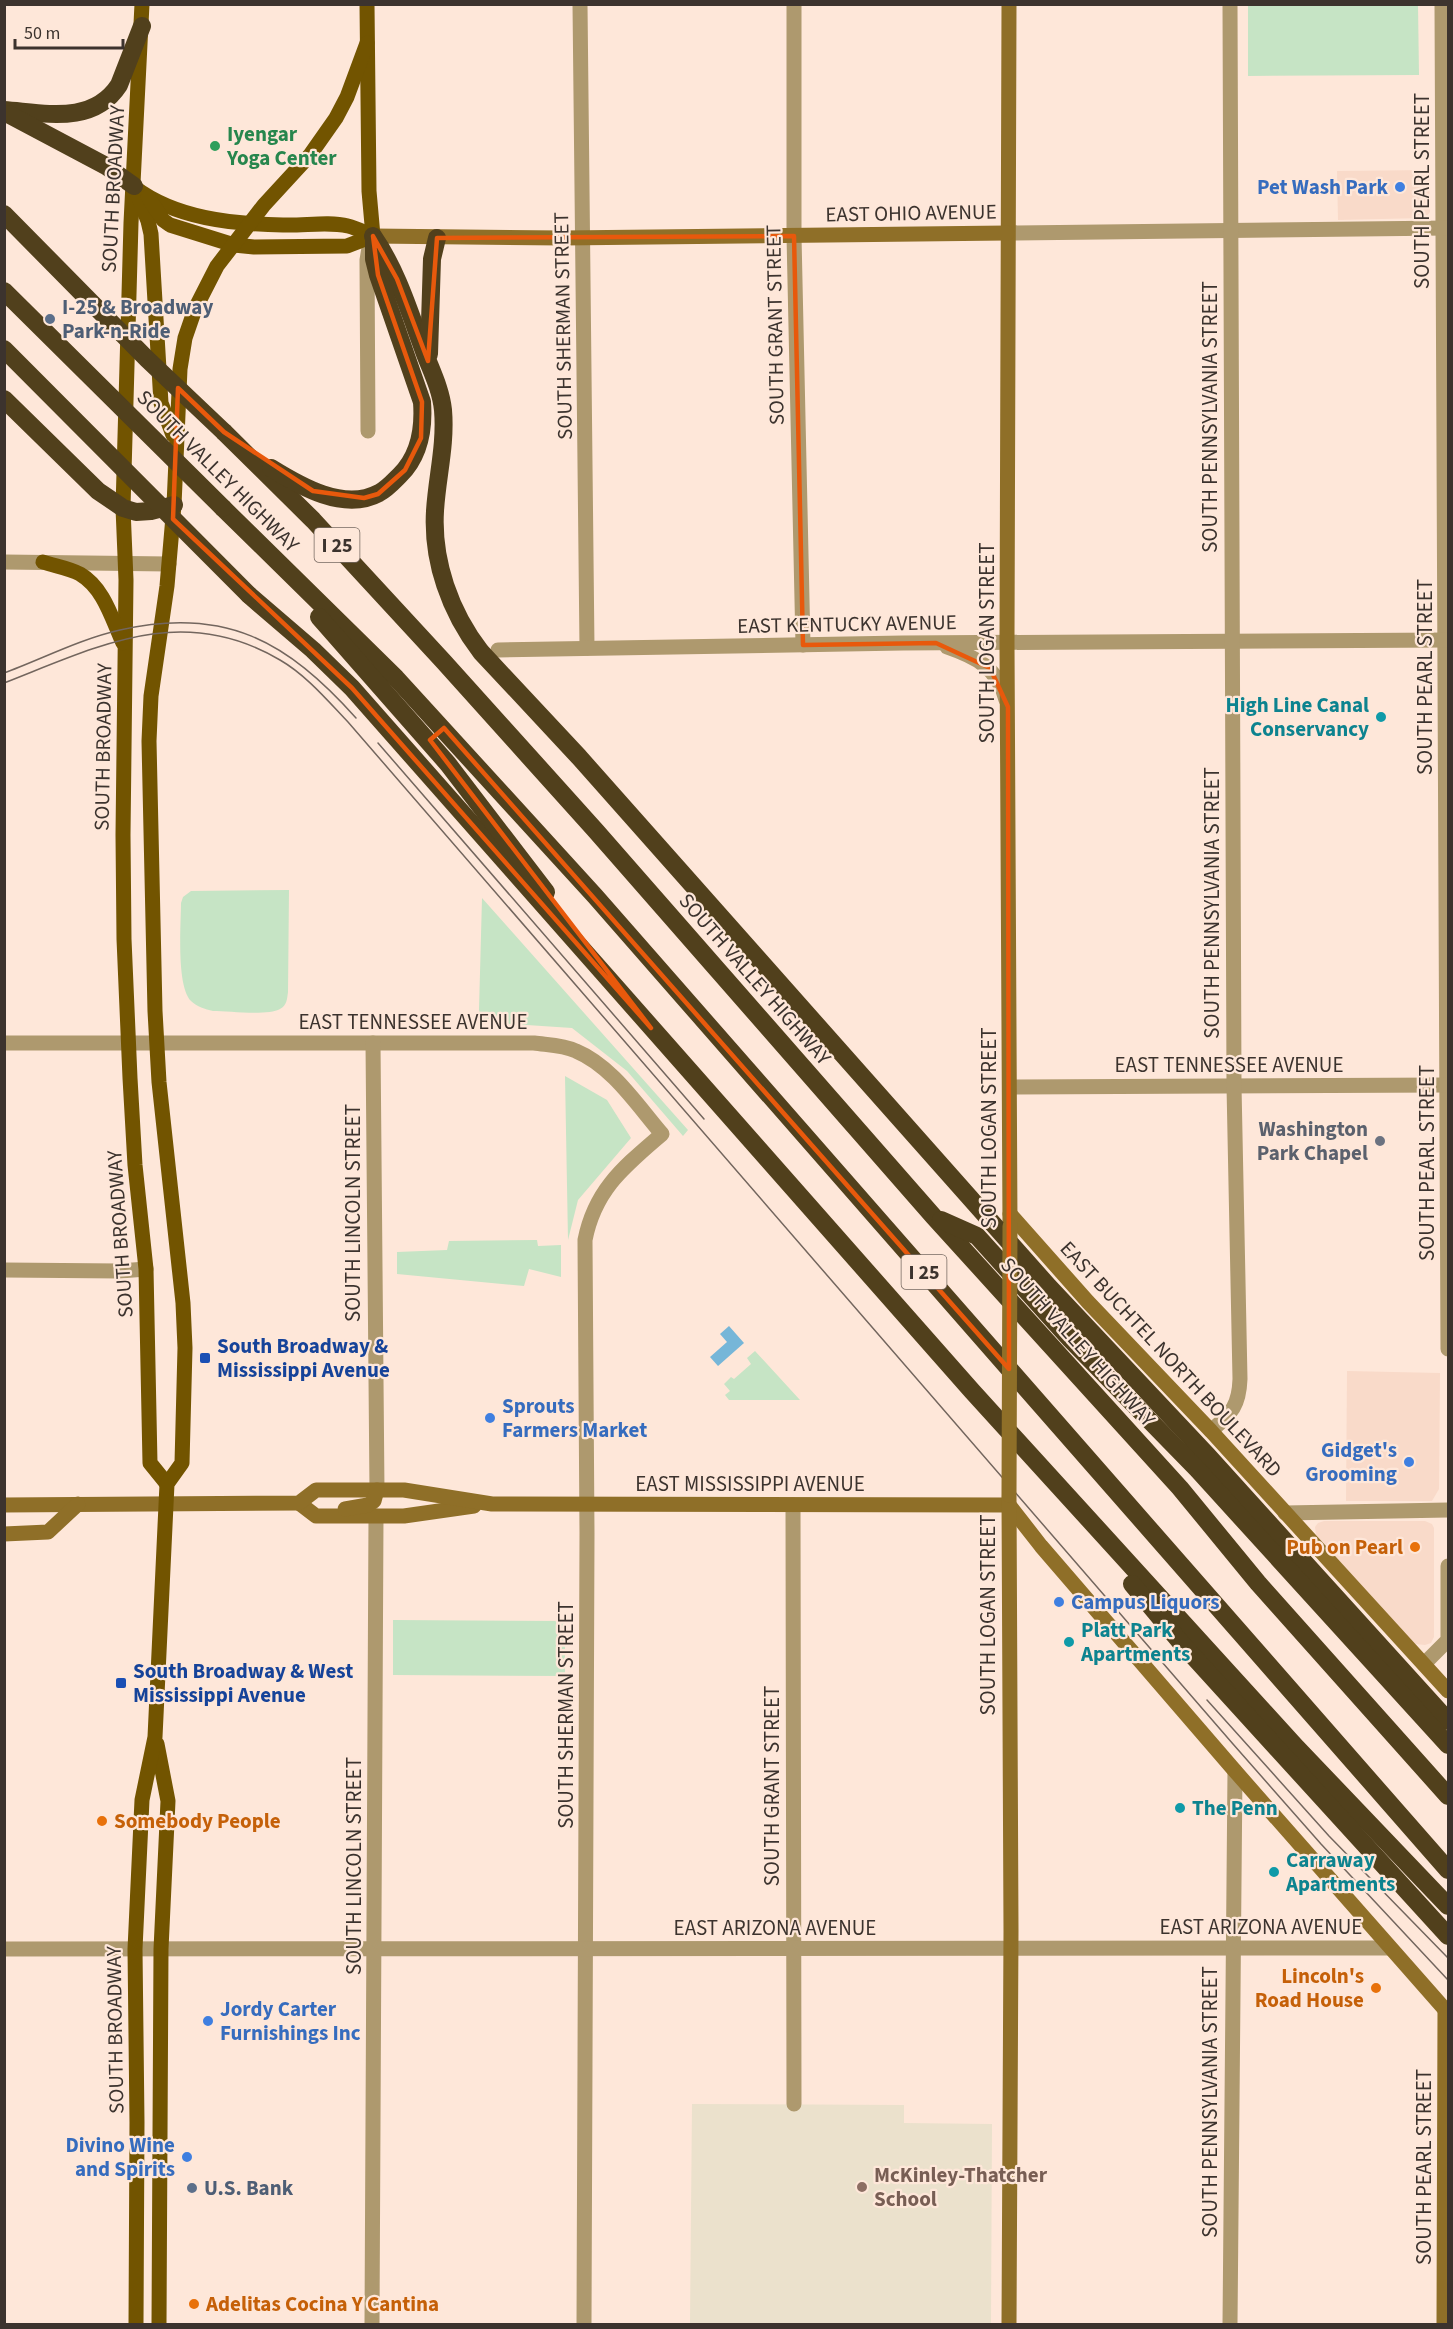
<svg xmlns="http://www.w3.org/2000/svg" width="1453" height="2329" viewBox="0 0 1453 2329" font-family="'Source Sans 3',sans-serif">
  <rect width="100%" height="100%" fill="#fee7d9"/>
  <g fill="#f9dac9">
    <polygon points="1429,170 1430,212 1425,218 1338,220 1337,171"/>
    <polygon points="1347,1371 1440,1373 1439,1489 1432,1501 1346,1501"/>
    <polygon points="1324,1521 1425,1521 1432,1524 1434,1528 1434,1637 1431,1643 1425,1645 1415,1644 1316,1535 1315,1527 1318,1523"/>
  </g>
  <polygon fill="#ebe1cc" points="692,2104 904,2105 904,2123 992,2124 991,2324 690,2324"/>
  <g fill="#c6e4c5">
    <polygon points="1248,5 1418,5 1419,75 1248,76"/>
    <path d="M 289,890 L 288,992 C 287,999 287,1005 280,1009 C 268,1016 228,1011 213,1011 C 205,1009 197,1007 191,1001 C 176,985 181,925 181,903 L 183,897 L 191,891 Z"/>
    <polygon points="482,898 688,1130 683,1136 627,1071 572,1028 483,1022 479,1010"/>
    <polygon points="565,1076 607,1100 631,1138 578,1200 568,1240"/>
    <polygon points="537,1240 538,1246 561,1245 561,1277 529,1269 524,1286 397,1274 397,1252 447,1250 449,1241"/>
    <polygon points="755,1351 800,1400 729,1400 725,1395 730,1391 724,1384 731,1377 734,1379 751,1364 747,1358"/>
    <polygon points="393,1620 565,1621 565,1676 393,1675"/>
  </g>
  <polygon fill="#76b6d8" points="729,1326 744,1343 718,1366 710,1357 727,1342 720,1334"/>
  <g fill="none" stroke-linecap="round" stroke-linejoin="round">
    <g stroke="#ae996e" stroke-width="15">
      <polyline points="580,4 587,648"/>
      <polyline points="794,4 794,236 803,645"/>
      <polyline points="1442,4 1448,1349"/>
      <polyline points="1007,233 1448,228"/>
      <polyline points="368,431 367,260 369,248"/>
      <polyline points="4,562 169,564"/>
      <path d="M 947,647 C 976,657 998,668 1006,700"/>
      <polyline points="498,650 903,643 1448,640"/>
      <path d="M 4,1043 L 534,1043 C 548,1045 563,1045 576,1051 C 612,1066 637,1105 662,1134 C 625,1166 595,1189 585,1240 L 587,1533 L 584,2324"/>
      <polyline points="373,1043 377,1490"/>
      <polyline points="1010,1087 1448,1085"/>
      <polyline points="4,1270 120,1271 146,1269"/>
      <path d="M 1211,1431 C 1231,1413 1239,1407 1240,1379 L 1234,1086 L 1230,4"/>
      <polyline points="793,1505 794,2104"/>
      <polyline points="1285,1513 1448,1510"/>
      <polyline points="1424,1664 1448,1640 1448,1566"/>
      <polyline points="4,1949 1390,1948"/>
      <polyline points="372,2324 376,1516"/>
      <polyline points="1230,2324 1235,1771"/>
    </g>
    <g stroke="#8f6f28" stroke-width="15">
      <polyline points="1009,4 1007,643 1010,1226"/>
      <polyline points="373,236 563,238 1007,233"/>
      <polyline points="1010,1214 1088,1302 1211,1431 1448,1691"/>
      <polyline points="299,1503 316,1516 404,1516 474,1506"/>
      <polyline points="4,1505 299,1503 316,1490 404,1490 492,1504 1009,1505"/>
      <polyline points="1009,1505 1041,1546 1235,1771 1448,2013"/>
      <polyline points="345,1509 368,1505 374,1501 377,1490"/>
      <polyline points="4,1534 48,1532 78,1504"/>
      <polyline points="1009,2324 1011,1931 1009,1497"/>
      <polyline points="1444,2324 1445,2010"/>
    </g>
    <g stroke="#725400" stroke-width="15">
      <polyline points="142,4 131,223 123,508 126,580 123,835 124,939 130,1078 135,1165 146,1269 150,1463 167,1484"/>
      <polyline points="367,4 369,191 373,236"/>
      <path d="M 134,187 C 176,219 233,224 283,225 C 304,226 328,221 348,226 C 357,228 365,233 373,236"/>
      <polyline points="135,188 148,221 151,234 161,403 173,435"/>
      <polyline points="148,197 163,220 170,225 234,245 254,247 347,246 373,236"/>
      <path d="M 43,562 C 55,566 69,568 80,574 C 104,588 112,619 123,643"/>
      <polyline points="157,1744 168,1801 161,1949 159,2324"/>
      <polyline points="136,2324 137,2122 135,1949 142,1800 155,1737 167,1484 182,1463 185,1348 183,1303 159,1082 155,1011 149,741 151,696 167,586 174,505 180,369 185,338 195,309 217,266 264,205 310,155 336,118 347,97 367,43"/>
    </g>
    <g stroke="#51401c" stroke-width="18">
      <path d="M 4,110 C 45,113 93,125 119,85 L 142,26"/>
      <polyline points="8,114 106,166 134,186"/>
      <path d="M 373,236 C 398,272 410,314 425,354 C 432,372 441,390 443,410 C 446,445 437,477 435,511 C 432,561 450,612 481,652 L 579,757 L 1049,1287 L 1208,1456 L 1448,1721"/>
      <polyline points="429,354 432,259 437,238"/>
      <polyline points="4,399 98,491 123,508 136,512 151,511 174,505"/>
      <polyline points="224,432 313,520 444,662 596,831 934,1217 1180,1488 1258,1583 1448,1796"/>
      <path d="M 271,468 C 300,486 344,512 379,493 C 387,489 394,481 400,475 C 420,455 424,429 422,402 L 378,275 L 374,259 L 374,240"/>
      <polyline points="223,508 396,678 595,896 1448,1870"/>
      <polyline points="249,595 313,650 352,688 972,1391 1297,1748 1448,1906"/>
      <polyline points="319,617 448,764 546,892"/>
      <polyline points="941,1220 977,1236 1070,1339 1197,1469 1448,1745"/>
      <polyline points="1132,1584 1182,1644 1448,1936"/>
    </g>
    <g stroke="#73665e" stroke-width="1.5">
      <path d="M 4,673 C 42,659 80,639 120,630 C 225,606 287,641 356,718"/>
      <path d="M 4,683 C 99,646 182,602 280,660 C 306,675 327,700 348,722 L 1233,1744 L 1321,1844 L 1448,1980"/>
      <polyline points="378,743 704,1119"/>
      <polyline points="1207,1700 1329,1836 1448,1958"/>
    </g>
    <polyline stroke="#8f6f28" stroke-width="15" points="1009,1495 1010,1226"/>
    <g stroke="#51401c" stroke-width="18">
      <polyline points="4,214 147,359 224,432"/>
      <polyline points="4,291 223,508"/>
      <polyline points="4,349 249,595"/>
    </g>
  </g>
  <path fill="none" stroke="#e8590c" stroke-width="4.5" stroke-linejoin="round" d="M 373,236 L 397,279 L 428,361 L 437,238 L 794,236 L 803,645 L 936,643 L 990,668 L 1008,707 L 1009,1369 L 444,728 L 430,740 L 651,1028 L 352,688 L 173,519 L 178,388 L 224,432 L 313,491 L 364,498 L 378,494 L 405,470 L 421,438 L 422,402 L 378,275 Z"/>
  <circle fill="#2e9e5b" stroke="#fee7d9" stroke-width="2" cx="215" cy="146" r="6"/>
  <g fill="#3f7fe0" stroke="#fee7d9" stroke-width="2">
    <circle cx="1400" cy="187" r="6"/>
    <circle cx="490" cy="1418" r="6"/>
    <circle cx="1409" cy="1462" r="6"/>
    <circle cx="1059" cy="1602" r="6"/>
    <circle cx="208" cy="2021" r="6"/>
    <circle cx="187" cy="2157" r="6"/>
  </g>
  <g fill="#5c6f8a" stroke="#fee7d9" stroke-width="2">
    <circle cx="50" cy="319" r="6"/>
    <circle cx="192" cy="2188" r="6"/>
  </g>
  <g fill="#0f9aa8" stroke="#fee7d9" stroke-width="2">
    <circle cx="1381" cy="717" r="6"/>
    <circle cx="1069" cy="1642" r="6"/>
    <circle cx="1180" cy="1808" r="6"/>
    <circle cx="1274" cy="1872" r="6"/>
  </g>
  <circle fill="#6b7280" stroke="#fee7d9" stroke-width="2" cx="1380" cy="1141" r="6"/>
  <g fill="#1a4fb4" stroke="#fee7d9" stroke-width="2">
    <rect x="199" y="1352" width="12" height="12" rx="3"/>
    <rect x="115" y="1677" width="12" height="12" rx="3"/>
  </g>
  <g fill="#e8710a" stroke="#fee7d9" stroke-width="2">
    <circle cx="1415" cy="1547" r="6"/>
    <circle cx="102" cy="1821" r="6"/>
    <circle cx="1376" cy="1988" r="6"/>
    <circle cx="194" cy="2304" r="6"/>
  </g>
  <circle fill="#8d6e63" stroke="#fee7d9" stroke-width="2" cx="862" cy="2187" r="6"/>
  <g text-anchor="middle" stroke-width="4.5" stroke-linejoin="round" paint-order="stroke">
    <g fill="#fee7d9" stroke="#766961" stroke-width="1.5">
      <rect x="314.5" y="528" width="45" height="34" rx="4.5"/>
      <rect x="901.5" y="1255" width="45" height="34" rx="4.5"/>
    </g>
    <g font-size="20" font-weight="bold" fill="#3c332e">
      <text x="337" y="552">I 25</text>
      <text x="924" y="1279">I 25</text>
    </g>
    <g font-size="21" font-weight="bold" fill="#27864d" stroke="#fee7d9" text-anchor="start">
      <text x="227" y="141">Iyengar<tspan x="227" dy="24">Yoga Center</tspan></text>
    </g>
    <g font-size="21" font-weight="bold" fill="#366cbe" stroke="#fee7d9" text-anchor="end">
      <text x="1388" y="194">Pet Wash Park</text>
      <text x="502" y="1413" text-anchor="start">Sprouts<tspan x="502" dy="24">Farmers Market</tspan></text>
      <text x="1397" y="1457">Gidget's<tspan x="1397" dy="24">Grooming</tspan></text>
      <text x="1071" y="1609" text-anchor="start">Campus Liquors</text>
      <text x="220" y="2016" text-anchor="start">Jordy Carter<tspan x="220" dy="24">Furnishings Inc</tspan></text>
      <text x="175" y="2152">Divino Wine<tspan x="175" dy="24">and Spirits</tspan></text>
    </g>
    <g font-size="21" fill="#3c332e" stroke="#fee7d9">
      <text transform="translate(113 189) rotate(-87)" y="7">SOUTH BROADWAY</text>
      <text transform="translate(1422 191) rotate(-90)" y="7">SOUTH PEARL STREET</text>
      <text transform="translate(911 213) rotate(-1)" y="7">EAST OHIO AVENUE</text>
      <text transform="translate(775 325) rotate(-91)" y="7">SOUTH GRANT STREET</text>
      <text transform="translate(563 326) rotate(-91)" y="7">SOUTH SHERMAN STREET</text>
      <text transform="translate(1210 417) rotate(-90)" y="7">SOUTH PENNSYLVANIA STREET</text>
      <text transform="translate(218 471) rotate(45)" y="7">SOUTH VALLEY HIGHWAY</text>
      <text transform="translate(847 624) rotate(-1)" y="7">EAST KENTUCKY AVENUE</text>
      <text transform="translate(987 643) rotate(-90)" y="7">SOUTH LOGAN STREET</text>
      <text transform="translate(1425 677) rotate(-90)" y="7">SOUTH PEARL STREET</text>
      <text transform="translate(103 747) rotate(-89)" y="7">SOUTH BROADWAY</text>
      <text transform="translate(1212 903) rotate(-90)" y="7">SOUTH PENNSYLVANIA STREET</text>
      <text transform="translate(755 979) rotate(49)" y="7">SOUTH VALLEY HIGHWAY</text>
      <text x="413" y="1029">EAST TENNESSEE AVENUE</text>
      <text x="1229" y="1072">EAST TENNESSEE AVENUE</text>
      <text transform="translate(989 1128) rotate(-90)" y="7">SOUTH LOGAN STREET</text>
      <text transform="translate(1427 1163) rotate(-90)" y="7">SOUTH PEARL STREET</text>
      <text transform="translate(353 1213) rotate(-90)" y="7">SOUTH LINCOLN STREET</text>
      <text transform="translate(120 1234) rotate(-94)" y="7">SOUTH BROADWAY</text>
      <text transform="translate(1078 1342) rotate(48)" y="7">SOUTH VALLEY HIGHWAY</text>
      <text transform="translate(1171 1359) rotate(47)" y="7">EAST BUCHTEL NORTH BOULEVARD</text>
      <text x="750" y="1491">EAST MISSISSIPPI AVENUE</text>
      <text transform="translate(988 1615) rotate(-90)" y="7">SOUTH LOGAN STREET</text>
      <text transform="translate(566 1715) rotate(-90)" y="7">SOUTH SHERMAN STREET</text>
      <text transform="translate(772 1786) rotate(-90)" y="7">SOUTH GRANT STREET</text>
      <text transform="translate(354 1866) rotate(-90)" y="7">SOUTH LINCOLN STREET</text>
      <text x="1261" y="1934">EAST ARIZONA AVENUE</text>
      <text x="775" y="1935">EAST ARIZONA AVENUE</text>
      <text transform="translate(115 2030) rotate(-91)" y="7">SOUTH BROADWAY</text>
      <text transform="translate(1210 2102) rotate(-90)" y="7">SOUTH PENNSYLVANIA STREET</text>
      <text transform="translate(1424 2167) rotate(-90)" y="7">SOUTH PEARL STREET</text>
    </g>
    <g font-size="21" font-weight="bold" fill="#4e5e75" stroke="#fee7d9" text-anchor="start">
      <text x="62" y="314">I-25 &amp; Broadway<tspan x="62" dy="24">Park-n-Ride</tspan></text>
      <text x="204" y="2195">U.S. Bank</text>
    </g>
    <g font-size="21" font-weight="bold" fill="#0d838f" stroke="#fee7d9" text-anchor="start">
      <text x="1369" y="712" text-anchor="end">High Line Canal<tspan x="1369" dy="24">Conservancy</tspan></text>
      <text x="1081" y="1637">Platt Park<tspan x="1081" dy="24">Apartments</tspan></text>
      <text x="1192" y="1815">The Penn</text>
      <text x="1286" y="1867">Carraway<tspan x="1286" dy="24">Apartments</tspan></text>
    </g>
    <g font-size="21" font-weight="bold" fill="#5b616d" stroke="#fee7d9" text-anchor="end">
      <text x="1368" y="1136">Washington<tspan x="1368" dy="24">Park Chapel</tspan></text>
    </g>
    <g font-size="21" font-weight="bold" fill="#164399" stroke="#fee7d9" text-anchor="start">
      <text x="217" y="1353">South Broadway &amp;<tspan x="217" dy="24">Mississippi Avenue</tspan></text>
      <text x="133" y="1678">South Broadway &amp; West<tspan x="133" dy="24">Mississippi Avenue</tspan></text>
    </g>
    <g font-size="21" font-weight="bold" fill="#c56008" stroke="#fee7d9" text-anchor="end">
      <text x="1403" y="1554">Pub on Pearl</text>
      <text x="114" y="1828" text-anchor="start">Somebody People</text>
      <text x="1364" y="1983">Lincoln's<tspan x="1364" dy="24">Road House</tspan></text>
      <text x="206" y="2311" text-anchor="start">Adelitas Cocina Y Cantina</text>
    </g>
    <g font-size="21" font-weight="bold" fill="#785e54" stroke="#fee7d9" text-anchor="start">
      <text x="874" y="2182">McKinley-Thatcher<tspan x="874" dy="24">School</tspan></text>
    </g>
  </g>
  <rect width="1453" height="2329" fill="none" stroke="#3c332e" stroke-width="12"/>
  <path d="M15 39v9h108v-9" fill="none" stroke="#3c332e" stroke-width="3"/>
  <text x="24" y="39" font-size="18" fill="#3c332e" stroke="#fee7d9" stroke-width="4.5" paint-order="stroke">50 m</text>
</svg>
